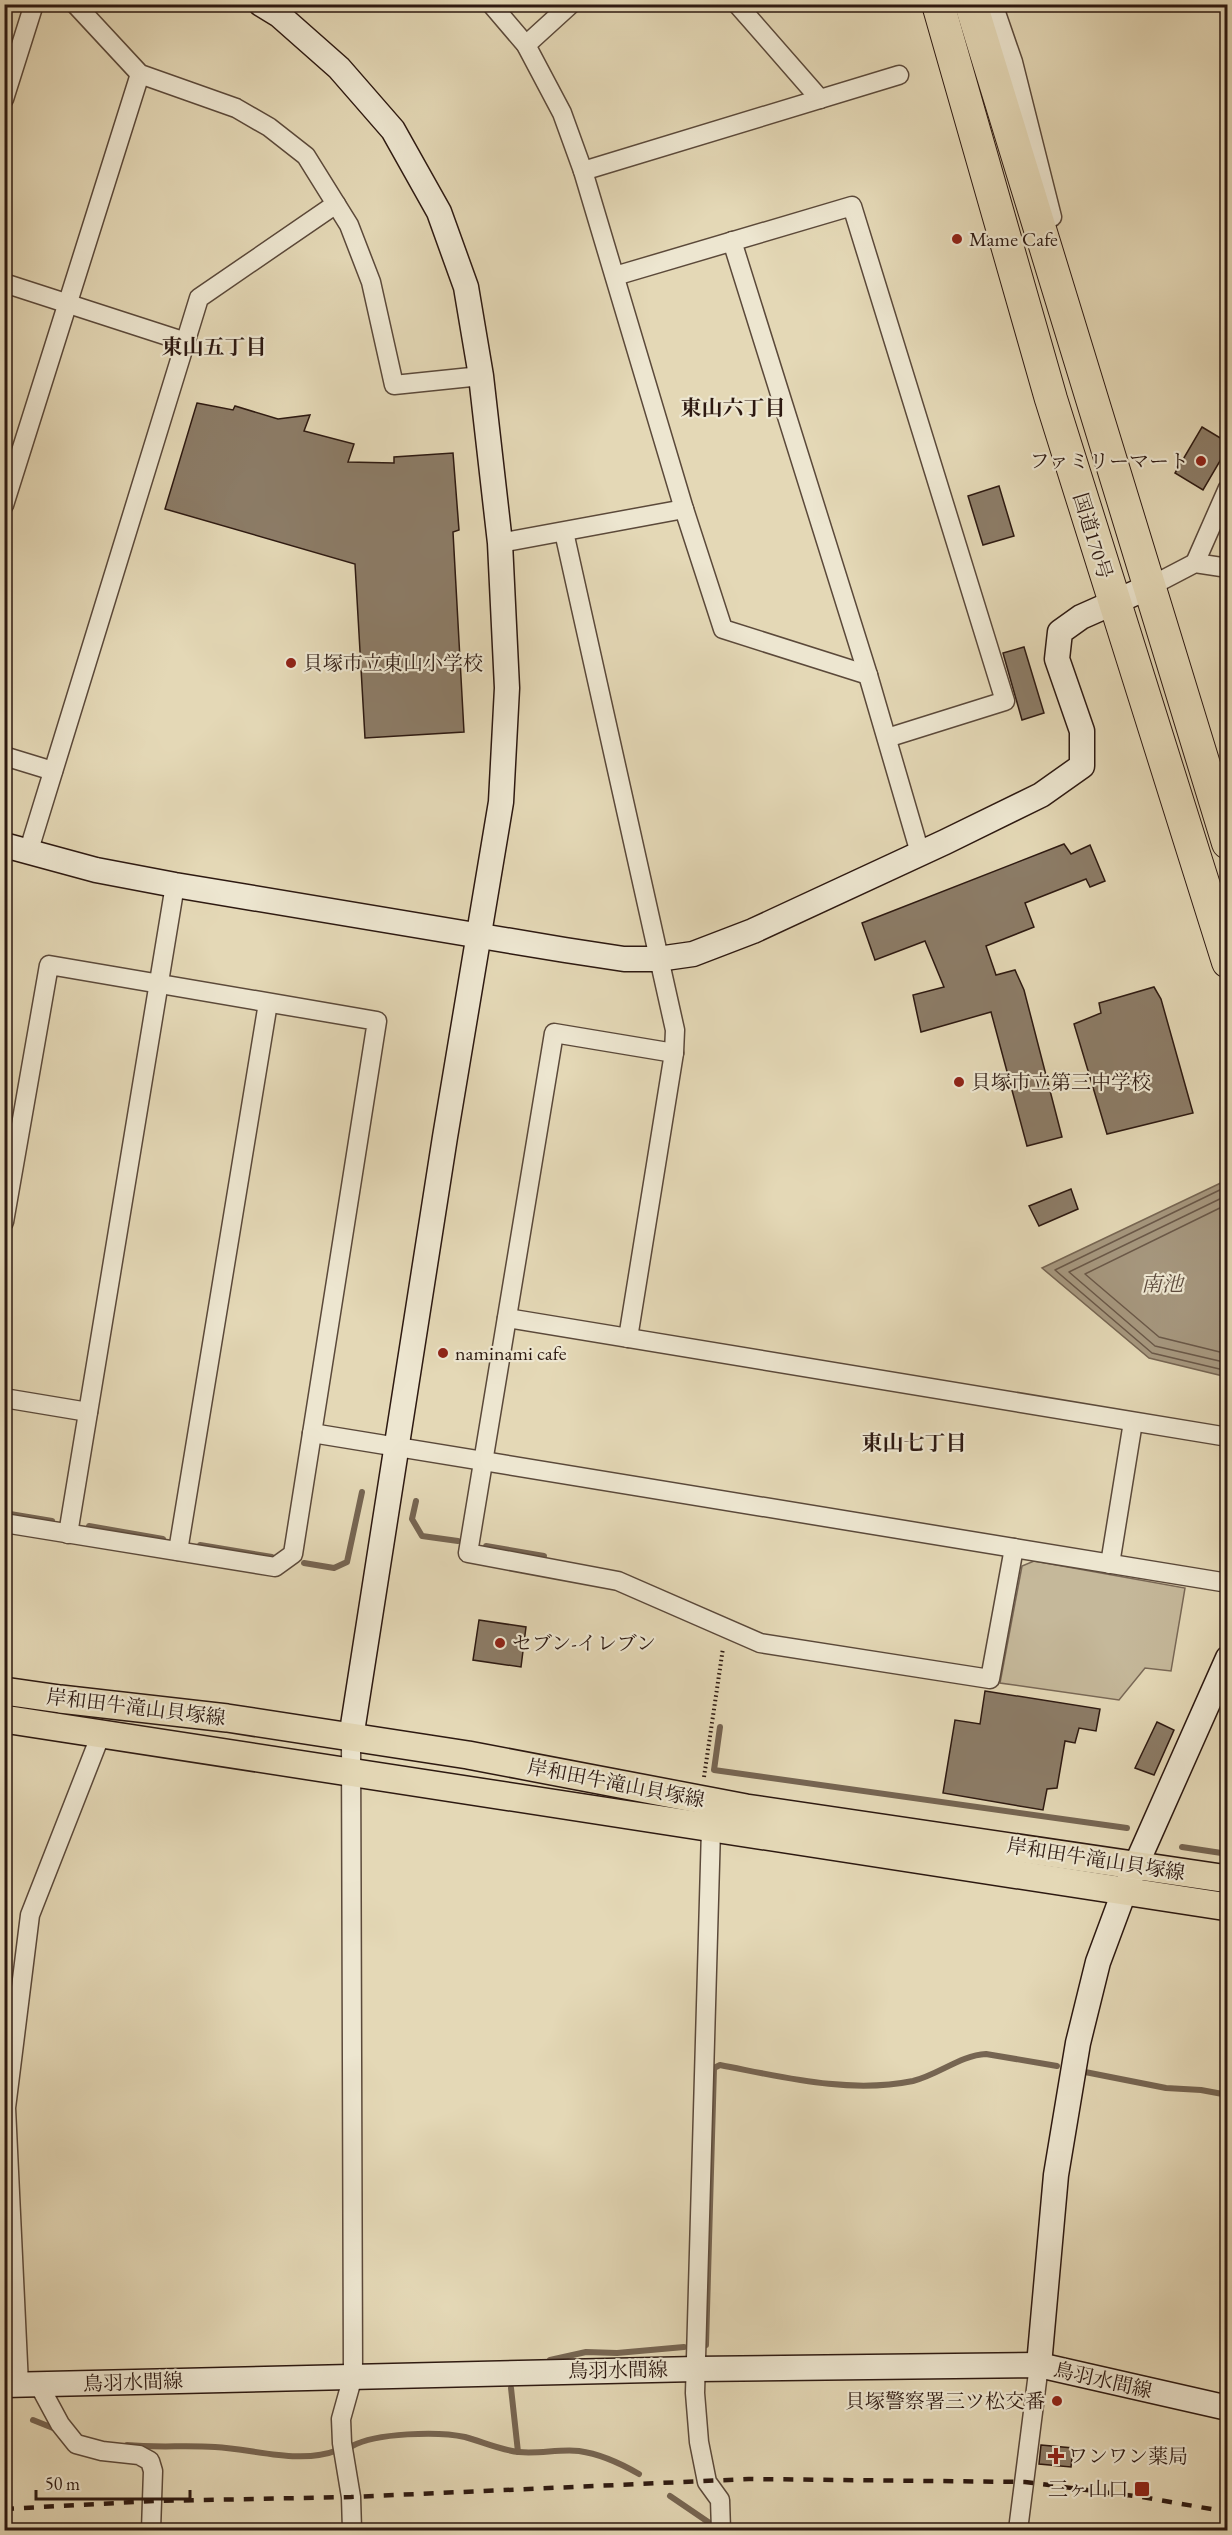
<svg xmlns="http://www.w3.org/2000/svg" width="1232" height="2535" viewBox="0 0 1232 2535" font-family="'EB Garamond','Noto Serif JP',serif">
  <rect width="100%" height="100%" fill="#e4d8b6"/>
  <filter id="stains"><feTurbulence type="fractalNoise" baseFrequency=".00333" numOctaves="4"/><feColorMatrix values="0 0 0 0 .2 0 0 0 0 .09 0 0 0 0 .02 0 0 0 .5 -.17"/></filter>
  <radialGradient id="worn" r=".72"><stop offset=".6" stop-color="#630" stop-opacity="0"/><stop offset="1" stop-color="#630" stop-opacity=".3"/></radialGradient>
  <polygon fill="#c5b89a" stroke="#796856" stroke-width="1.5" points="1034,1561 1185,1588 1171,1671 1145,1668 1119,1700 1000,1683 1022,1566"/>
  <polygon fill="#a6977e" stroke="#766552" stroke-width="1.5" points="1227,1180 1227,1377 1149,1358 1042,1268"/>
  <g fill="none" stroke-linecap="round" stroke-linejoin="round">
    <g stroke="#6a5848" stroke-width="1.5">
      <polyline points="1228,1186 1055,1270 1152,1353 1228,1371"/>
      <polyline points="1228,1195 1069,1272 1155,1346 1228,1363"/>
      <polyline points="1228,1204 1085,1274 1159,1337 1228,1354"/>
    </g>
    <g stroke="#766552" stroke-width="6">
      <polyline points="416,1501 412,1519 422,1536 458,1541"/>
      <polyline points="4,1513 52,1521"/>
      <polyline points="89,1526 163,1539"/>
      <polyline points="200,1545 272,1557"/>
      <polyline points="486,1546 544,1556"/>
      <polyline points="304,1563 334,1568 347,1562 362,1492"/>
      <polyline points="720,1727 714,1770 1127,1828"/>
      <polyline points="1182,1847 1228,1854"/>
      <polyline points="1085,2072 1166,2088 1201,2090 1228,2095"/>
      <path d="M 706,2345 L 714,2068 L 720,2065 C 783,2077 849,2094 913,2081 C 938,2075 961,2055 986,2054 L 1057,2066"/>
      <polyline points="550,2360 586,2352 617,2353 684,2347"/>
      <polyline points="511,2388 518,2452"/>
      <polyline points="33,2420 58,2430"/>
      <path d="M 127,2445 C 156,2448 186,2445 215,2447 C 255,2449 300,2465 338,2450"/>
      <path d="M 352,2446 C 376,2433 438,2431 465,2437 C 483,2442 500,2450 519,2452 C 539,2454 559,2449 579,2451 C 601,2454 620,2463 639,2474"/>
      <polyline points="670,2496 717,2528"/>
    </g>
  </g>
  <g fill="#8c7c67" stroke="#2d1911" stroke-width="1.5">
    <polygon points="197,403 233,410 235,406 278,419 310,415 304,431 354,444 348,462 394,463 394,457 453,453 459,530 453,532 464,732 365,738 355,564 165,509"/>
    <polygon points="1202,427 1227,442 1227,449 1203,490 1175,473"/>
    <polygon points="999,486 1014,536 983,545 968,496"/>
    <polygon points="1024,647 1044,713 1022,720 1003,653"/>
    <polygon points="1064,844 1071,854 1090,845 1105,881 1090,887 1086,879 1025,903 1034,927 986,946 996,975 1015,970 1024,990 1062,1137 1027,1146 991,1012 921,1032 913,995 944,987 925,941 875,960 862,923"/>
    <polygon points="1154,987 1161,999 1193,1113 1107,1134 1074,1024 1101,1013 1099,1003"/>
    <polygon points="1071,1189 1078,1209 1039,1226 1029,1206"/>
    <polygon points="479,1620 526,1627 521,1667 473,1660"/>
    <polygon points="985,1691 1100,1709 1096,1731 1079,1728 1075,1743 1065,1741 1057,1788 1047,1789 1043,1810 943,1793 955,1720 980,1724"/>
    <polygon points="1157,1722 1174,1730 1154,1775 1135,1768"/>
    <polygon points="1041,2445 1073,2448 1071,2467 1039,2464"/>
  </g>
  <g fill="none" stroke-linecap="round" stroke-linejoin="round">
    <g stroke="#5b493a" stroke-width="21">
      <g id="street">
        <polyline points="75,4 140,74 236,108 269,127 306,156 349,225 371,282 394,385 481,376"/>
        <polyline points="491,4 526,45 562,113 583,171 684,509 723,629 868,675"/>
        <polyline points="737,4 820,99"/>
        <polyline points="993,4 1013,62 1052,217"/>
        <polyline points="526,45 571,4"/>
        <polyline points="4,99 34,4"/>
        <polyline points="583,171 899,75"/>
        <polyline points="732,241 868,675 920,853"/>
        <polyline points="615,276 852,206 1005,701 887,738"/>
        <polyline points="4,283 186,342"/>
        <polyline points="4,505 140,74"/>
        <polyline points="564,532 675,1030 674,1053 628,1338"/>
        <polyline points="500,543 684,509"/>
        <polyline points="1195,563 1228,488"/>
        <polyline points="1151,586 1195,563 1228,568"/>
        <polyline points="4,756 53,771"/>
        <polyline points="28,853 199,298 336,204"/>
        <polyline points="674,1053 554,1033 468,1553 618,1581 760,1643 990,1679 1014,1548"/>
        <polyline points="4,1222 49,965 377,1021 293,1554 275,1567 4,1523"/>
        <polyline points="507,1318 1228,1437"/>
        <polyline points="4,1398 88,1412"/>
        <polyline points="312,1433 1228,1583"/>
        <polyline points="68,1534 175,885"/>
        <polyline points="178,1551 268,1003"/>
        <polyline points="1110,1564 1133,1422"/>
        <polyline points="351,1738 353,2376 341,2419 342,2443 351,2497 352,2530"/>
        <polyline points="711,1829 695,2393 699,2442 707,2482 720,2500 721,2530"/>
        <polyline points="19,2385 6,2108 30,1915 101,1734"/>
        <polyline points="39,2385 60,2424 76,2444 102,2451 139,2455 150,2461 153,2471 151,2530"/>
        <polyline points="1018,2530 1039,2365"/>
      </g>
    </g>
    <g stroke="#2d1911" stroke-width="27">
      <g id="secondary">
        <polyline points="261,4 279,15 339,68 393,130 439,212 466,287 481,376 500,543 507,688 501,802 445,1137 351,1738"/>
        <polyline points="4,845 96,870 175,885 565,950 624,959 658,959 693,954 753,931 945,842 1041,795 1082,766 1082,731 1057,659 1060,632 1081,617 1151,586"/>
        <polyline points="1039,2365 1056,2175 1078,2043 1098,1962 1124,1892 1228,1658"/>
        <polyline points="4,2385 696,2369 1039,2365 1228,2408"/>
      </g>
    </g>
    <g stroke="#2d1911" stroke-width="30">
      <g id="primary">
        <polyline points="4,1691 60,1699 227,1718 468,1755 746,1808 1228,1879"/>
        <polyline points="4,1719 1228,1907"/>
      </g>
    </g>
    <g stroke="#2d1911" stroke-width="34">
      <g id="highway">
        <polyline points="938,4 1051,399 1228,962"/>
        <path d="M 971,4 C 1056,284 1145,563 1228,843"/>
      </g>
    </g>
    <polyline stroke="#2d1911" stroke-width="4" stroke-dasharray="1.5 3" stroke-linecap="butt" points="704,1777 723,1648"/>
    <use href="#street" stroke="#ede6d0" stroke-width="18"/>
    <use href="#secondary" stroke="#ede6d0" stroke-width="24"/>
    <use href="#primary" stroke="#e4d8b6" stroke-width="27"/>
    <use href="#highway" stroke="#e4d8b6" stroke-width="32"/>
    <polyline stroke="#2d1911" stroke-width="4.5" stroke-dasharray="10 10" stroke-linecap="butt" points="4,2509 154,2501 351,2497 749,2479 1025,2482 1142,2497 1228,2512"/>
  </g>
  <g fill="#8f2418" stroke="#ede6d0" stroke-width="2">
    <circle cx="957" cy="239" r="6"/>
    <circle cx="1201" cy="461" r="6"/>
    <circle cx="291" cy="663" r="6"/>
    <circle cx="959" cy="1082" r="6"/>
    <circle cx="443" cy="1353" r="6"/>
    <circle cx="500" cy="1643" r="6"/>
    <circle cx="1057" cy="2401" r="6"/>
    <path d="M1053 2447h6v6h6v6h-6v6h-6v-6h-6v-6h6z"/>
    <rect x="1134" y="2481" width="16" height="16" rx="3"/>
  </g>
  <g text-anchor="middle" stroke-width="4.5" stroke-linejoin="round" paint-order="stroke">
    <g font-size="20" fill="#2d1911" stroke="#ede6d0" text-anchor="start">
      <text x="969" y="246">Mame Cafe</text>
      <text x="1189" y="468" text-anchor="end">ファミリーマート</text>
      <text x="303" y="670">貝塚市立東山小学校</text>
      <text x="971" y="1089">貝塚市立第三中学校</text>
      <text x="455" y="1360">naminami cafe</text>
      <text x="512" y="1650">セブン-イレブン</text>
      <text x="1045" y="2408" text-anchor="end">貝塚警察署三ツ松交番</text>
      <text x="1068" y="2463">ワンワン薬局</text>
      <text x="1128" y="2496" text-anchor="end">三ヶ山口</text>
    </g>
    <g font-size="20" fill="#2d1911" stroke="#ede6d0">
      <text transform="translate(1093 536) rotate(73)" y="7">国道170号</text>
      <text transform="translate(136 1707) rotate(7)" y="7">岸和田牛滝山貝塚線</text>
      <text transform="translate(616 1783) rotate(11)" y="7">岸和田牛滝山貝塚線</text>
      <text transform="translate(1096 1859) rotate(9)" y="7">岸和田牛滝山貝塚線</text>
      <text transform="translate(618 2370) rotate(-1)" y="7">鳥羽水間線</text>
      <text transform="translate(1103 2380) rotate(13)" y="7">鳥羽水間線</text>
      <text transform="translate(133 2382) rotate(-2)" y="7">鳥羽水間線</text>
    </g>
    <g font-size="21" font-weight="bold" fill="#2d1911" stroke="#ede6d0">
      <text x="214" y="354">東山五丁目</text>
      <text x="733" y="415">東山六丁目</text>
      <text x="914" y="1450">東山七丁目</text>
    </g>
    <g font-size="21" font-style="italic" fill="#5d4b3d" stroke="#ede6d0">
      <text x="1162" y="1291">南池</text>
    </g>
  </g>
  <rect width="1232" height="2535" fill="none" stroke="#e4d8b6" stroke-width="24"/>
  <rect x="6" y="6" width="1220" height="2523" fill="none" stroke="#2d1911" stroke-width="3"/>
  <rect x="12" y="12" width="1208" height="2511" fill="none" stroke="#2d1911" stroke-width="1.5"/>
  <path d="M36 2490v9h154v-9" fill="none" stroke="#2d1911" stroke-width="3"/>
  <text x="45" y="2490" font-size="18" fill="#2d1911" stroke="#ede6d0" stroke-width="4.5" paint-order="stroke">50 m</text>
  <rect width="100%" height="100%" filter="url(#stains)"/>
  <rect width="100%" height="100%" fill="url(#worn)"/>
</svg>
